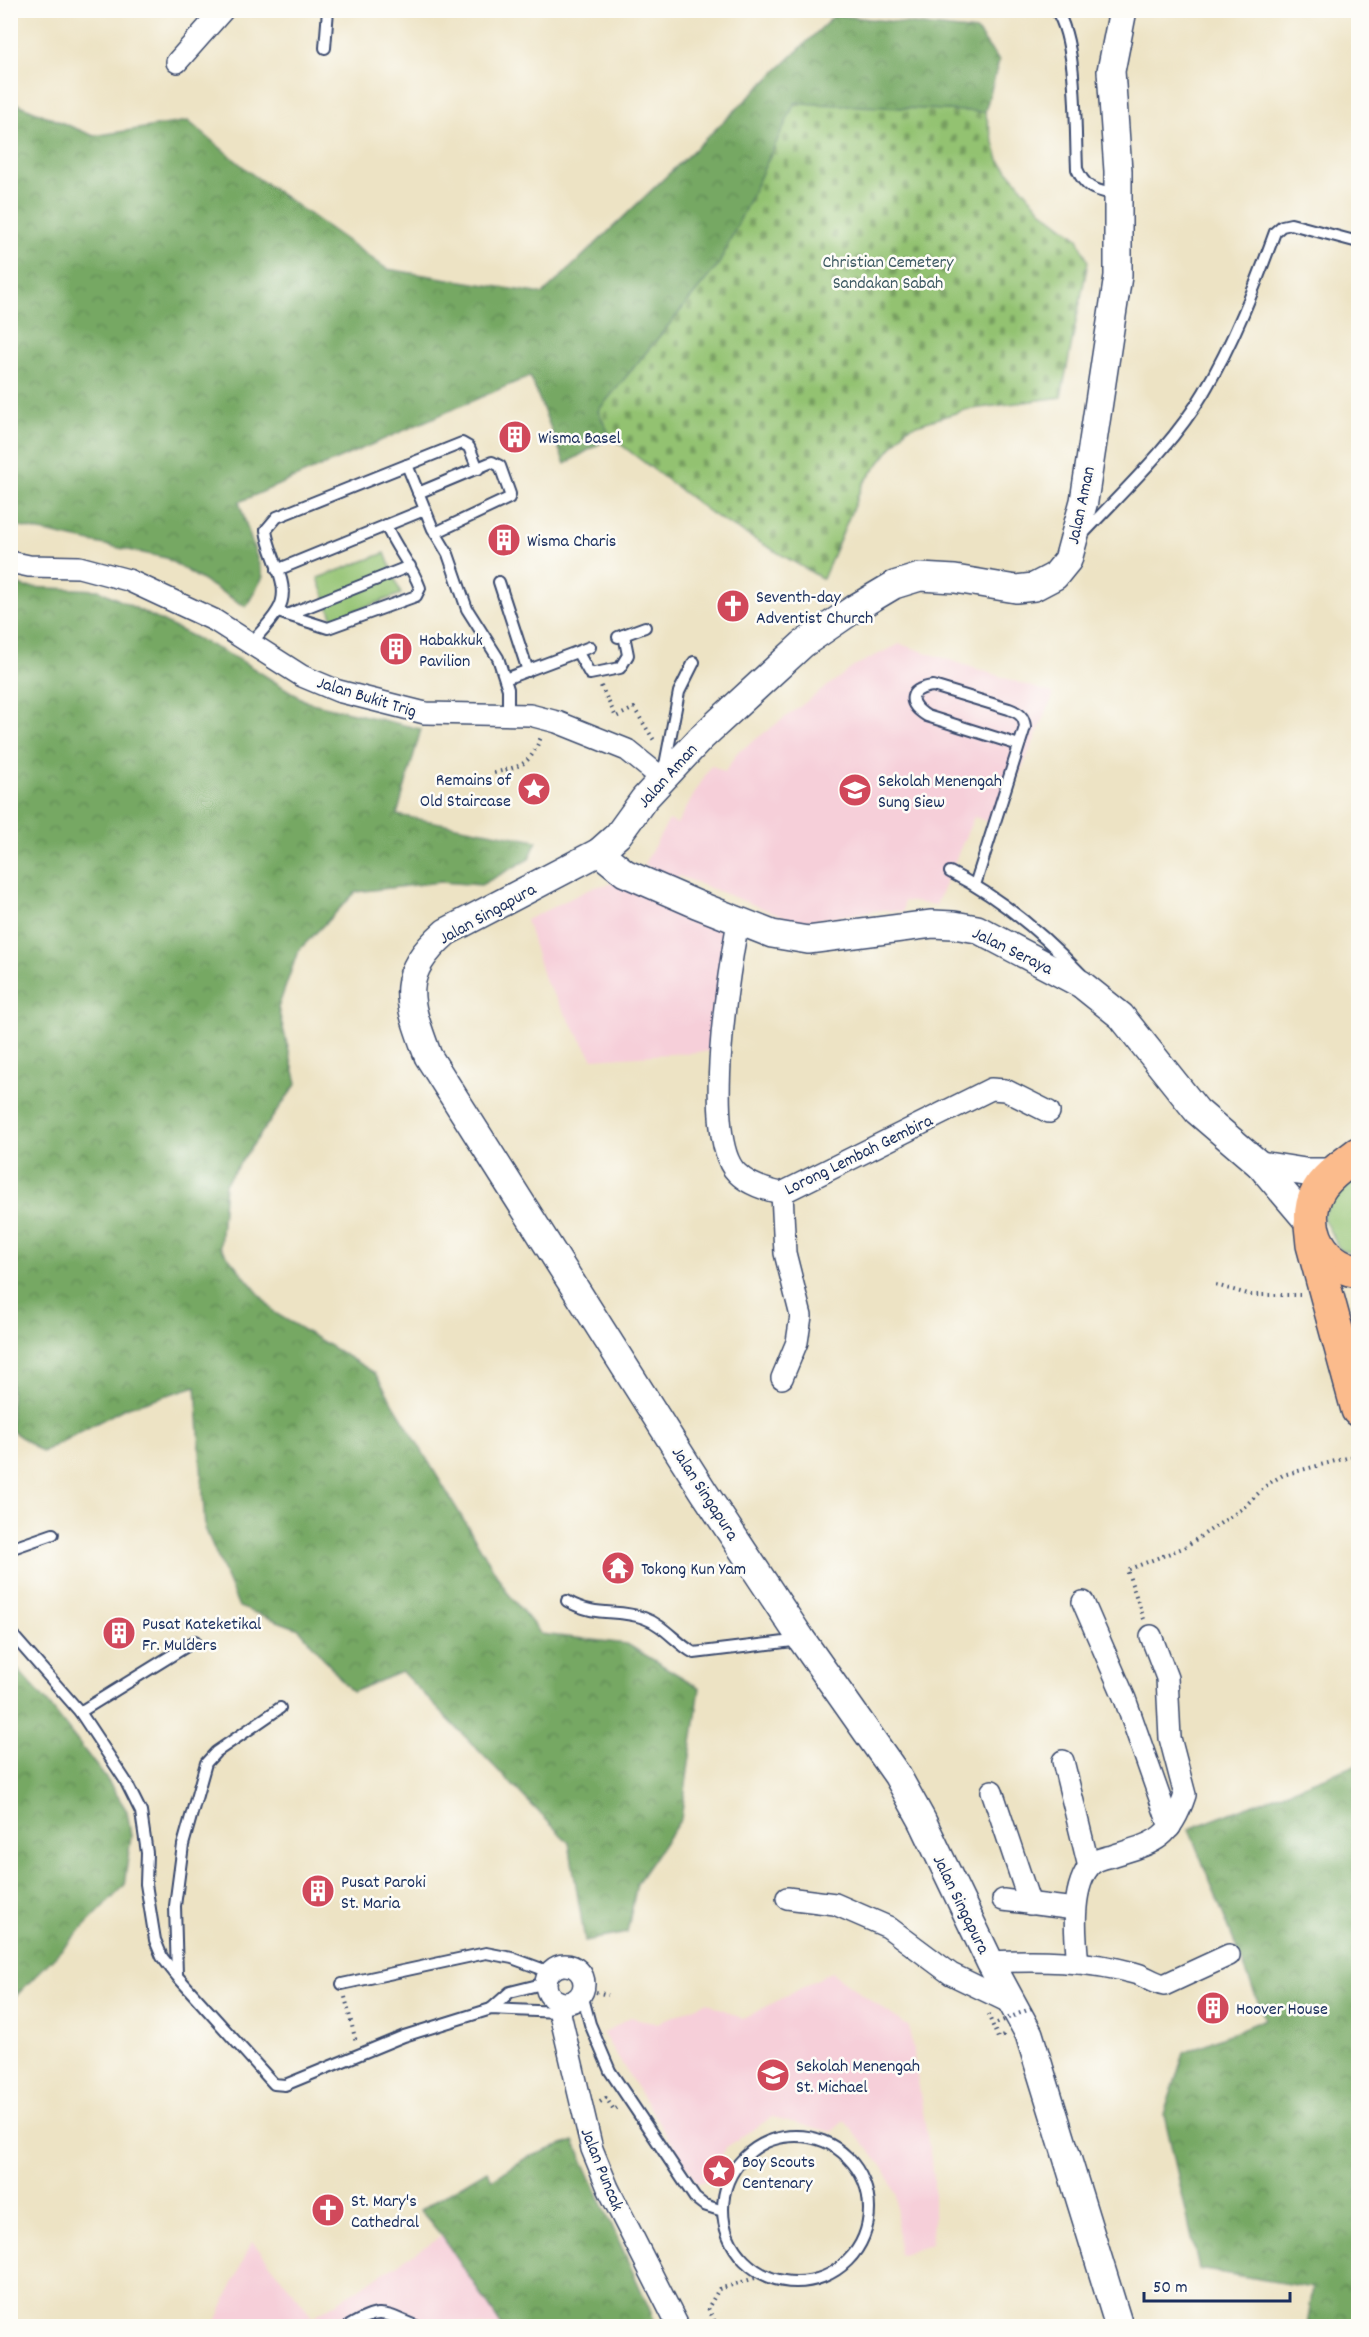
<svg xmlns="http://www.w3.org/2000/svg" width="1369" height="2337" viewBox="0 0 1369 2337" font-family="Dekko,sans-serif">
  <defs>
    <pattern id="forest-crowns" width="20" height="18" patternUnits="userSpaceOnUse" patternTransform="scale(1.5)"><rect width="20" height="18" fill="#76a863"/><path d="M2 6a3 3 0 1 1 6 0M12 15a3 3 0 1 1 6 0" fill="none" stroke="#608955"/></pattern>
    <pattern id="cemetery-stones" width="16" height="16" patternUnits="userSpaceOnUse" patternTransform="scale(1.5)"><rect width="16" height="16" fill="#93c271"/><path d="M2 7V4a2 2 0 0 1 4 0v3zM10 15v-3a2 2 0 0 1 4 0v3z" fill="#779e60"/></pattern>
  </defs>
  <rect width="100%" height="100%" fill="#fdfcf7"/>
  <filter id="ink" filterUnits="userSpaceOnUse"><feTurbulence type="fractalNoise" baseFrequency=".0167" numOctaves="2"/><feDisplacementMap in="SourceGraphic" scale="12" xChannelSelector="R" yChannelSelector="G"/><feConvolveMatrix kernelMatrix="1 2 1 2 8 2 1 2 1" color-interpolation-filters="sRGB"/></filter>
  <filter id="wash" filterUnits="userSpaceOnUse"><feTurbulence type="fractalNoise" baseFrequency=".008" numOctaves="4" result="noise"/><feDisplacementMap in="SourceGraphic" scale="24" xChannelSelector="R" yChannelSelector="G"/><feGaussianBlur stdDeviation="1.35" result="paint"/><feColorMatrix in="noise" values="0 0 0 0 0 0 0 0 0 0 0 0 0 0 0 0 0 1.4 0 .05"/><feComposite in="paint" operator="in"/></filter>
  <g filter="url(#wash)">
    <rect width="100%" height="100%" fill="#ede3c4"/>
    <g fill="#f6cfd9">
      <polygon points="900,644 1054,694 998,825 974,817 936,905 904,901 903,912 883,910 798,922 679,876 675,882 644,864 669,820 677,824 711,765 725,772 737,753 856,665"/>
      <polygon points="620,882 717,920 724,931 714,1051 593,1059 544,979 526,920 594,887"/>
      <polygon points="831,1972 909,2027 934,2178 934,2212 931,2244 899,2255 896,2195 883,2167 844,2120 832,2132 772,2117 727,2146 709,2180 697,2183 603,2034 630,2017 657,2023 707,2002 743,2019"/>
      <polygon points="442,2236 502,2326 214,2326 252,2241 313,2317"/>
    </g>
    <g fill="#93c271" stroke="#577868" stroke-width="1.5">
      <polygon points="385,553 401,594 333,619 318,578"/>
      <polygon points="1358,1169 1358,1255 1340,1250 1323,1218 1334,1192"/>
    </g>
    <g fill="url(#forest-crowns)" stroke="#486c60" stroke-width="1.5">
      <polygon points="835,15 977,31 999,61 985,112 795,103 719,264 598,411 611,437 565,464 530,376 239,502 263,577 246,607 166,558 11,525 10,101 94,136 188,121 252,174 387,269 543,294"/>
      <polygon points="11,581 24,587 99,590 240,660 307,702 421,729 397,815 537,841 529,859 481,885 440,882 356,892 298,951 278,1008 297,1083 225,1184 220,1247 275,1313 375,1373 507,1592 541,1634 627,1644 700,1688 681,1819 637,1883 627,1933 585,1941 569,1843 402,1672 352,1692 299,1629 239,1607 205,1528 196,1386 125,1408 42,1452 11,1430"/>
      <polygon points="10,1661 48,1703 108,1781 127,1811 131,1836 124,1886 11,2001"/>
      <polygon points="1358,1764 1358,2326 1307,2326 1313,2288 1199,2269 1164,2114 1184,2053 1265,2019 1189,1829"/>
      <polygon points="574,2141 657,2326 502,2326 442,2236 420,2210 487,2170 492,2180 526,2158"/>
    </g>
    <polygon fill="url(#cemetery-stones)" stroke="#577868" stroke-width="1.5" points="795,103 985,112 999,160 1041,210 1078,238 1088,262 1061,397 965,410 907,428 863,484 823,579 713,515 611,437 598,411 719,264"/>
  </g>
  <g filter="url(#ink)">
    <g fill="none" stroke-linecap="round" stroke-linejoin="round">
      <g stroke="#3a4a6d" stroke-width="14">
        <g id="service">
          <path d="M 1056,10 C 1078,42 1075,128 1077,169 C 1086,190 1096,190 1117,195"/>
          <polyline points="325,48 328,10"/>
          <polyline points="407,465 433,529 448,554 467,609 498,658 508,689 508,714"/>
          <polyline points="418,493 492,462 500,466 510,494 509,498 435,533"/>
          <path d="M 1082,535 C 1124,490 1173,445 1204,392 C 1234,341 1255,287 1275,232 L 1282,226 L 1291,224 L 1358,242"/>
          <polyline points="277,570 424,510"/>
          <polyline points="499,582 528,671"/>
          <path d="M 278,612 L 328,628 L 416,596 L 420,588 C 412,565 395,548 386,525"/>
          <polyline points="287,615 410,566"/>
          <polyline points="618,637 645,627"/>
          <path d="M 251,643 C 260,633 271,622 278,610 C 293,586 269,557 266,530 L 277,517 L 462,443 L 469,447 L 478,469"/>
          <polyline points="578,653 590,674 620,668 628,655 624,635"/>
          <polyline points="505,679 590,647"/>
          <polyline points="664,770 679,692 694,662"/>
          <path d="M 950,872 C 998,896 1044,935 1081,974"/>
          <path d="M 975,885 L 1025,727 C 1024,716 1019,713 1009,709 L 933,686 C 908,689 906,703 927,716 L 1019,745"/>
          <polyline points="10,1549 53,1534"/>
          <path d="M 567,1601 C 597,1618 617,1608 644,1618 C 664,1625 676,1643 694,1653 L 801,1640"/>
          <polyline points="10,1632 80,1712 125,1780 141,1812 147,1853 146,1884 155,1940 162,1957 177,1976 274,2084 285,2085 404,2036 491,2009 559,2012"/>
          <polyline points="80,1712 195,1641"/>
          <polyline points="177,1975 175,1906 183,1845 206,1763 216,1752 280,1708"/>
          <polyline points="342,1984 486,1953 512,1958 550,1972"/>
          <polyline points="582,1994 590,2024 610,2071 695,2198 704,2205 723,2211"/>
          <polyline points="491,2009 510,1992 546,1983"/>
          <circle cx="796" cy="2209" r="73"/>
          <path d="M 349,2326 C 381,2307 383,2313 416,2326"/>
        </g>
      </g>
      <g stroke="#3a4a6d" stroke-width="24">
        <g id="minor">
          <polyline points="177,62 223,10"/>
          <polyline points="10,562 29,566 79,567 128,580 214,620 302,676 338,691 425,713 530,715 557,722 627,750 663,779"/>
          <path d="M 738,922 C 729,970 701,1139 737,1173 C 749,1185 765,1190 782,1193 L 991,1089 L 1005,1090 L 1049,1112"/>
          <polyline points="782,1193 785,1253 801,1316 797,1342 782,1378"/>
          <polyline points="1083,1602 1125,1699 1170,1827"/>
          <polyline points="1063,1761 1089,1867"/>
          <polyline points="992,1791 1030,1904"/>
          <polyline points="787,1898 835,1904 888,1927 951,1974 1013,2004"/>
          <polyline points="1003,1900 1075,1909"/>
          <path d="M 990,1962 C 1038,1960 1087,1960 1134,1973 C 1144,1975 1153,1983 1164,1985 L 1229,1955"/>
          <path d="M 1078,1963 C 1075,1936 1071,1892 1088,1868 C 1093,1860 1103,1858 1112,1856 C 1153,1843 1170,1841 1185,1795 L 1170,1738 L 1167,1678 L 1151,1636"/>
          <circle cx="565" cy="1984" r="19"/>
          <polyline points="557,2001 592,2149 608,2188 678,2326"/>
        </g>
      </g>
      <g stroke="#3a4a6d" stroke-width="30">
        <g id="tertiary">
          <polyline points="599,852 625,873 696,904 772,934 808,940 932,924 954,925 977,929 1081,984 1121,1016 1197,1111 1260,1165 1311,1225"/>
          <polyline points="1260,1165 1305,1172 1334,1172"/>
          <path d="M 1119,2326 L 1029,2034 L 990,1962 L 922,1820 L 897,1775 L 802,1640 L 704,1492 L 428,1056 C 408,1001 396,976 446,932 L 599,852 L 618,835 L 644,799 L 701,738 L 803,644 L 857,607 L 894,585 L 920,577 L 955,579 L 1016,589 L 1034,587 L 1055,576 L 1068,560 L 1084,501 L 1118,276 L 1118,171 L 1111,71 L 1123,10"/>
        </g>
      </g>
      <g stroke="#3a4a6d" stroke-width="36">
        <g id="trunk">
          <path d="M 1358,1154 C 1346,1163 1332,1172 1322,1185 C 1298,1218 1317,1265 1358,1271"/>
          <polyline points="1311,1225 1313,1245 1358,1410"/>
        </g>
      </g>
      <g stroke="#3a4a6d" stroke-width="4" stroke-dasharray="1.5 4.5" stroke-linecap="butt">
        <polyline points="601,686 616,717 634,708 655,742"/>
        <path d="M 494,773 C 523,765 529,766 541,737"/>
        <polyline points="1216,1285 1251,1295 1300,1295"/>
        <polyline points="1144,1619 1127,1570 1183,1548 1242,1509 1268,1484 1283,1475 1358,1455"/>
        <polyline points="596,1992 608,1995"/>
        <polyline points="345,1997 356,2042"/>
        <polyline points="988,2014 998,2038 1003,2036 1001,2032"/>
        <polyline points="600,2102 606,2098 614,2110 617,2108"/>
        <polyline points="717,2326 708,2308 719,2289 765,2275"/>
      </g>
      <use href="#service" stroke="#fff" stroke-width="10"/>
      <use href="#minor" stroke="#fff" stroke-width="21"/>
      <use href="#tertiary" stroke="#fff" stroke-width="27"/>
      <use href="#trunk" stroke="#fbbb8c" stroke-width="33"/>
      <polyline stroke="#3a4a6d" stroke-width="4" stroke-dasharray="1.5 4.5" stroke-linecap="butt" points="997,2023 1032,2008"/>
    </g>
  </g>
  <defs>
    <g id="building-disc" transform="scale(1.725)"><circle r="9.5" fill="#d1495b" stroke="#fdfcf7"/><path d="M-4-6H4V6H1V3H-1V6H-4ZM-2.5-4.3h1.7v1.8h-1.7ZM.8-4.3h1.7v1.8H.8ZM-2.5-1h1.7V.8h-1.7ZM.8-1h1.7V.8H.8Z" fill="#fff"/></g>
    <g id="church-disc" transform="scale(1.725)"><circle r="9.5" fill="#d1495b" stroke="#fdfcf7"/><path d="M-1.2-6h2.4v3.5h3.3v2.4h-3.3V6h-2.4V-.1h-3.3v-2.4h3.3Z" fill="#fff"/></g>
    <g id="sight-disc" transform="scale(1.725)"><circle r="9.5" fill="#d1495b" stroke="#fdfcf7"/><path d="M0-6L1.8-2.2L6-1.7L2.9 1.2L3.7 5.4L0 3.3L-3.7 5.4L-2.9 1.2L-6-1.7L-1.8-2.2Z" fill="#fff"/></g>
    <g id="school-disc" transform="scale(1.725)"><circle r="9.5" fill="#d1495b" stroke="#fdfcf7"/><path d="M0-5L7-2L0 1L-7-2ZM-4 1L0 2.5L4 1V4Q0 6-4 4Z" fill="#fff"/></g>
    <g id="temple-disc" transform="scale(1.725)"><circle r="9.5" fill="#d1495b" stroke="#fdfcf7"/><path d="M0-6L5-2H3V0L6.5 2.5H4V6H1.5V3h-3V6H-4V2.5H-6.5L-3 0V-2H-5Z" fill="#fff"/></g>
  </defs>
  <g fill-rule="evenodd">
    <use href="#building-disc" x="515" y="437"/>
    <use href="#building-disc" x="504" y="540"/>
    <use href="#church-disc" x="733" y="606"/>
    <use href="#building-disc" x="396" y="649"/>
    <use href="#sight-disc" x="534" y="789"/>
    <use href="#school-disc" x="855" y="790"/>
    <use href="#temple-disc" x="618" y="1568"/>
    <use href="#building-disc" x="119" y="1633"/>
    <use href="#building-disc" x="318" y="1891"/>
    <use href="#building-disc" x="1213" y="2008"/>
    <use href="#school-disc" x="773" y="2075"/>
    <use href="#sight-disc" x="719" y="2171"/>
    <use href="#church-disc" x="328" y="2210"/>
  </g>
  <g text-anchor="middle" stroke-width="5" stroke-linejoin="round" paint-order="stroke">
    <g font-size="18" fill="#3f5b64" stroke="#fdfcf7">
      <text x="888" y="267">Christian Cemetery<tspan x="888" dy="21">Sandakan Sabah</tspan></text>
    </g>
    <g font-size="18" fill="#1b2f5e" stroke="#fdfcf7" text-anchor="start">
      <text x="538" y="443">Wisma Basel</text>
      <text x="527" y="546">Wisma Charis</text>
      <text x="756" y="602">Seventh-day<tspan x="756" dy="21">Adventist Church</tspan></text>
      <text x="419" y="645">Habakkuk<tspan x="419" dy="21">Pavilion</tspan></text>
      <text x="511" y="785" text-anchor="end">Remains of<tspan x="511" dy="21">Old Staircase</tspan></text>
      <text x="878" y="786">Sekolah Menengah<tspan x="878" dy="21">Sung Siew</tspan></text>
      <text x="641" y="1574">Tokong Kun Yam</text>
      <text x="142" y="1629">Pusat Kateketikal<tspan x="142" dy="21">Fr. Mulders</tspan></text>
      <text x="341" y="1887">Pusat Paroki<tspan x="341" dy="21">St. Maria</tspan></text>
      <text x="1236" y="2014">Hoover House</text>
      <text x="796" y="2071">Sekolah Menengah<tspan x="796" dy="21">St. Michael</tspan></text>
      <text x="742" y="2167">Boy Scouts<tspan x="742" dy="21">Centenary</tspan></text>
      <text x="351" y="2206">St. Mary's<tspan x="351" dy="21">Cathedral</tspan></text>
    </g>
    <g font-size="18" fill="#1b2f5e" stroke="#fdfcf7">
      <text transform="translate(1080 505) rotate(-78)" y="6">Jalan Aman</text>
      <text transform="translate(367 696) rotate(17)" y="6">Jalan Bukit Trig</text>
      <text transform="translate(667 775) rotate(-48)" y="6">Jalan Aman</text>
      <text transform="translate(487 913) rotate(-29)" y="6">Jalan Singapura</text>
      <text transform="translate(1013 950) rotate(26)" y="6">Jalan Seraya</text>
      <text transform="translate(858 1154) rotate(-26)" y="6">Lorong Lembah Gembira</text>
      <text transform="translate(706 1493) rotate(57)" y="6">Jalan Singapura</text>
      <text transform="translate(962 1904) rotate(64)" y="6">Jalan Singapura</text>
      <text transform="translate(603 2169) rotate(68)" y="6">Jalan Puncak</text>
    </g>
  </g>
  <rect width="1369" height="2337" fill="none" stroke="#fdfcf7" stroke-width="36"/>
  <path d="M1144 2292v9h146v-9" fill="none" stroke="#1b2f5e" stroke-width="3"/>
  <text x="1153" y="2292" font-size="18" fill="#1b2f5e" stroke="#fdfcf7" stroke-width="4.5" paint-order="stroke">50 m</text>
</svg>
